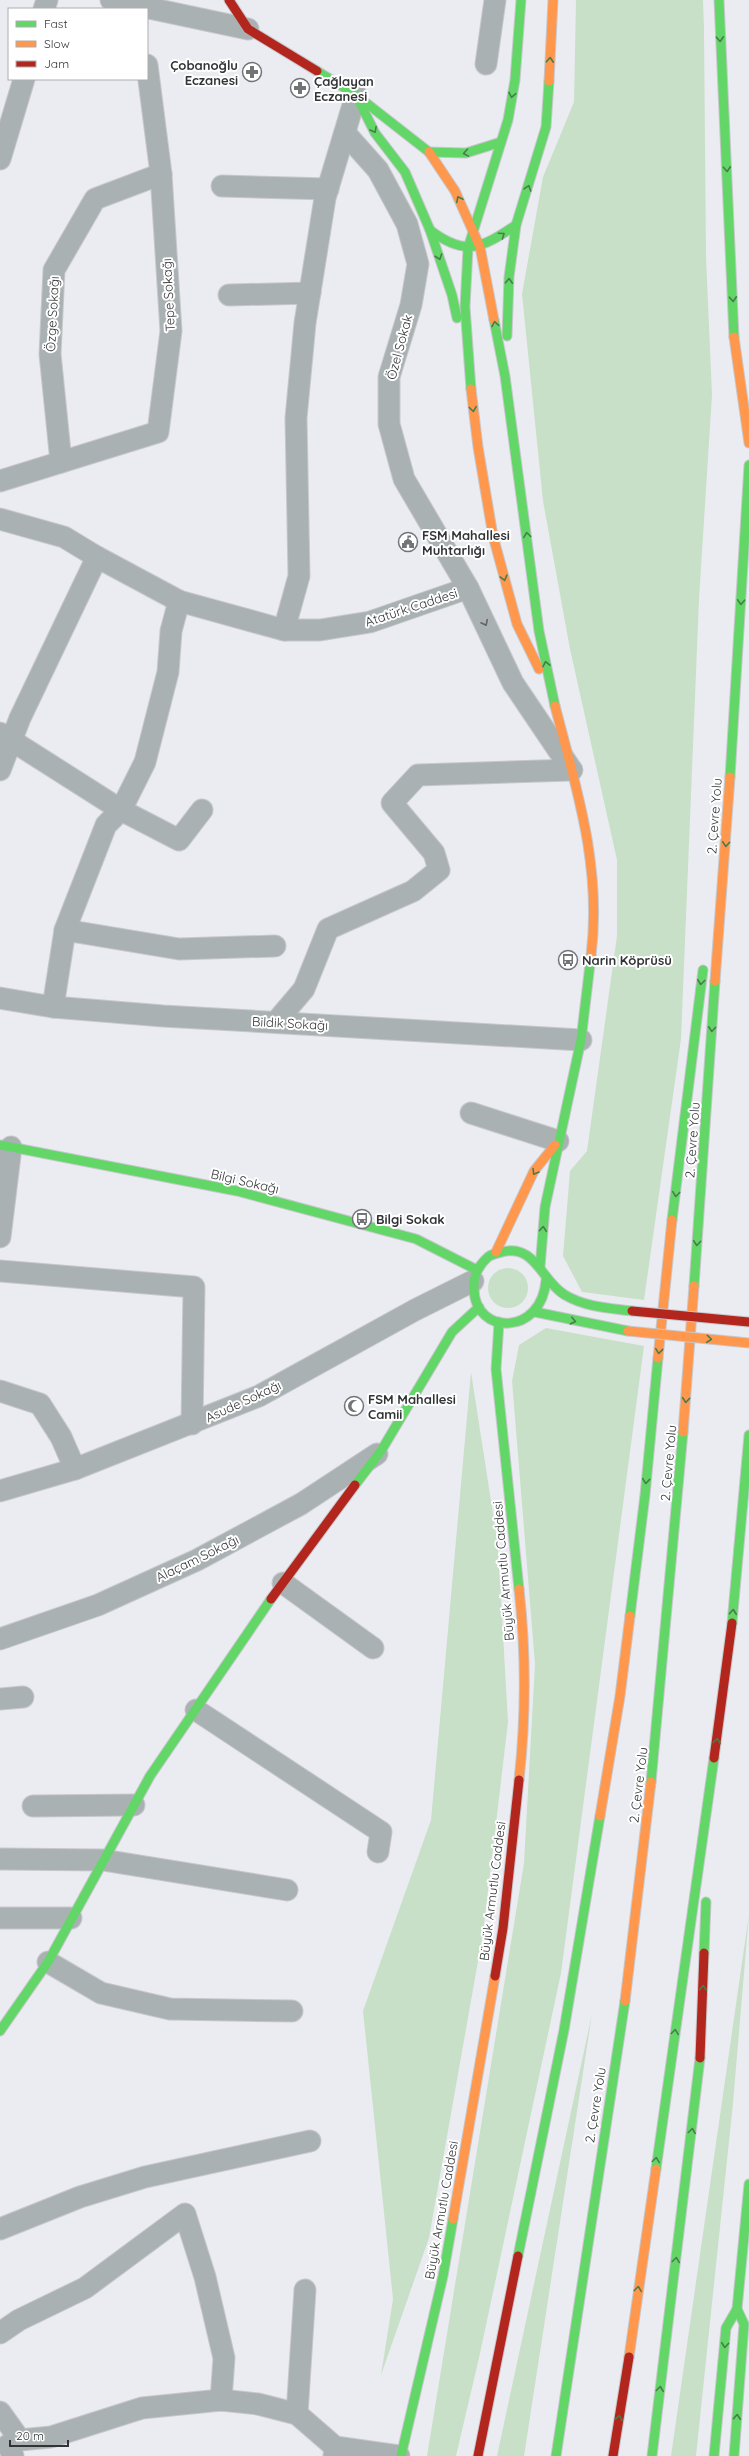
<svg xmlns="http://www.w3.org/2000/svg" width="749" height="2456" viewBox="0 0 749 2456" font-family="Quicksand,sans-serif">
  <rect width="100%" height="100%" fill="#ebecf2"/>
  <g fill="#c8e0c8">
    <polygon points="576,0 703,0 704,29 706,257 712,395 699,599 681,1039 644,1300 582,1292 563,1256 570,1171 587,1151 617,936 617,860 570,649 543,501 522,294 543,177 574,102"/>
    <circle cx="508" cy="1288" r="20"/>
    <polygon points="546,1328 644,1346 561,1973 479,2358 456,2456 427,2456 524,1863 535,1664 512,1381 519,1345"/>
    <polygon points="471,1372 498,1546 508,1722 483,1933 429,2238 381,2375 393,2299 363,2011 431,1820"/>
    <polygon points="749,1914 733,2103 696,2456 671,2456"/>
    <polygon points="592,2014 524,2456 497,2456"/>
  </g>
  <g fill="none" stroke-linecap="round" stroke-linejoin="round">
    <g stroke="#c7c8cc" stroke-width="23">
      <g id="street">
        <polyline points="111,0 248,29"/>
        <polyline points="44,9 47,0"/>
        <polyline points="486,64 495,0"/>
        <polyline points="345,133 378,170 407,224 418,264 411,305 389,377 389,424 404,479 468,588 513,683 569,766"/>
        <polyline points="0,159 24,79"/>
        <polyline points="222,186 328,189"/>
        <polyline points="229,295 310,293"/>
        <polyline points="61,462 50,354 54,270 95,199 161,174"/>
        <polyline points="0,481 158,432 171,331 161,174 147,65"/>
        <polyline points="0,519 64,537 97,557 179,601 284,630 320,630 370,622 468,588"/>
        <polyline points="284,630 299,576 296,418 305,323 325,198 356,95"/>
        <polyline points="0,733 121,810 179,840 202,810"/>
        <polyline points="0,770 20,718 97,557"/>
        <polyline points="65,930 179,949 275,946"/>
        <polyline points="0,998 53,1007 163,1016 581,1040"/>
        <polyline points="53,1007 65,930 106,825 121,810 145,762 168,672 171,631 179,601"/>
        <polyline points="276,1022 304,989 328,929 413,891 439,870 434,853 392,803 418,775 572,770"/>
        <polyline points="471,1113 558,1141"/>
        <polyline points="0,1237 11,1147"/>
        <polyline points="0,1271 194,1287 192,1424"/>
        <polyline points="0,1391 40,1404 61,1437 75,1469"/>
        <polyline points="0,1491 75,1469 259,1396 415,1310 473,1281"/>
        <polyline points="283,1583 373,1648"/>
        <polyline points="0,1639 98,1605 197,1560 301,1504 377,1454"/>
        <polyline points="0,1699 23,1697"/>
        <polyline points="196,1710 381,1832 378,1852"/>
        <polyline points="33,1806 134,1805"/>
        <polyline points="0,1859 103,1860 287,1890"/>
        <polyline points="0,1918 71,1918"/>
        <polyline points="48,1962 101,1993 170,2009 292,2011"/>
        <polyline points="0,2229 80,2197 145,2177 310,2141"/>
        <polyline points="0,2333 19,2320 85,2288 185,2214 205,2277 224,2358 221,2400"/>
        <polyline points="0,2412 20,2440 51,2437 142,2408 221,2400 258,2404 297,2414 335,2447"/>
        <polyline points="297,2414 305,2290"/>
        <polyline points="13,2456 8,2445 20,2440"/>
        <polyline points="334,2456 335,2447 399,2456"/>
      </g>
    </g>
    <g stroke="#c7c8cc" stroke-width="11">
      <g id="fast">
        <polyline points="719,0 734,337"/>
        <polyline points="317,71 356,95 429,152"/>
        <polyline points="356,95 375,133 405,172 430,230 452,295 457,318"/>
        <polyline points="429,152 466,153 501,142"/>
        <path d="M 430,230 C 465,257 482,248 516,225"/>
        <polyline points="494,320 505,376 539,631 555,706"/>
        <polyline points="507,336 509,277 516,225 546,127 549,81"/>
        <polyline points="471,389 465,307 468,248 508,120 515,80 521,0"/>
        <polyline points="730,777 749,465"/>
        <polyline points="0,1145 237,1191 416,1239 477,1270"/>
        <polyline points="672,1220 703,970"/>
        <polyline points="540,1267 545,1207 581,1040 591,956"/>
        <path d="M 546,1280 C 542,1336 475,1336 474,1289 C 473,1276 479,1265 488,1257 C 492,1254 497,1253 502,1252 C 535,1243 542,1282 565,1295 C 585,1307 609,1308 632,1311"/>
        <polyline points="694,1286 715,981"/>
        <polyline points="535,1312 628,1331"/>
        <polyline points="499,1322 496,1369 519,1589"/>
        <polyline points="355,1485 381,1451 452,1332 479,1307"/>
        <polyline points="630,1616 645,1495 658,1358"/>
        <polyline points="732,1623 749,1435"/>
        <polyline points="651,1782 683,1432"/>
        <polyline points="704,1953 706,1902"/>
        <polyline points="0,2031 48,1962 150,1776 271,1599"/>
        <polyline points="656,2169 714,1758"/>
        <polyline points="518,2256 564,2030 600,1816"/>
        <polyline points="401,2456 443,2276 453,2219"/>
        <polyline points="556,2456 625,2001"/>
        <polyline points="652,2456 700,2058"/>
        <polyline points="714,2456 726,2328 737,2309"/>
        <polyline points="734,2456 744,2324 737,2309 749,2184"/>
      </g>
    </g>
    <g stroke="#c7c8cc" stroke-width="11">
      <g id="slow">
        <polyline points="549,81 553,0"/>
        <polyline points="429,152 455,191 480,247 494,320"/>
        <polyline points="734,337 749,443"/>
        <polyline points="471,389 478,447 493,536 517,624 539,669"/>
        <path d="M 555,706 C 577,790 602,868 591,956"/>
        <polyline points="715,981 730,777"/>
        <polyline points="496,1252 534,1171 555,1145"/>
        <polyline points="658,1358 672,1220"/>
        <polyline points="683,1432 694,1286"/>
        <path d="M 519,1780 C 526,1717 526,1652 519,1589"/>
        <polyline points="600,1816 620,1696 630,1616"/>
        <polyline points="625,2001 651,1782"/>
        <polyline points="453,2219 495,1976"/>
        <polyline points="629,2357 656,2169"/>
      </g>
    </g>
    <g stroke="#c7c8cc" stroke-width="11">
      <g id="jam">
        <polyline points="229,0 248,29 317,71"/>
        <polyline points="271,1599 355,1485"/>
        <polyline points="714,1758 732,1623"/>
        <polyline points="495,1976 503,1928 519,1780"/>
        <polyline points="700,2058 704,1953"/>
        <polyline points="478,2456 518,2256"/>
        <polyline points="613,2456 629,2357"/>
      </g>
    </g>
    <use href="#street" stroke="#aab1b2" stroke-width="21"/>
    <use href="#fast" stroke="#63d668" stroke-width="9"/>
    <use href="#slow" stroke="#ff974d" stroke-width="9"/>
    <use href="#jam" stroke="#b3261e" stroke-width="9"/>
    <g stroke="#c7c8cc" stroke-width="11" stroke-linecap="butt">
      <polyline id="slow-bridge" points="628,1331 749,1343"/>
    </g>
    <g stroke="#c7c8cc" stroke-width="11" stroke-linecap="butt">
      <polyline id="jam-bridge" points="632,1311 749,1322"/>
    </g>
    <use href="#slow-bridge" stroke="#ff974d" stroke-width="9"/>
    <use href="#jam-bridge" stroke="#b3261e" stroke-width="9"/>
  </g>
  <defs><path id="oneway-chevron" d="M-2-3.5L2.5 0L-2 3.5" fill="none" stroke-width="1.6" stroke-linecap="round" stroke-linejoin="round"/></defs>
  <g stroke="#487c4c">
    <use href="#oneway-chevron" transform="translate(720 39) rotate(87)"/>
    <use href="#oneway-chevron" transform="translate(550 60) rotate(-87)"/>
    <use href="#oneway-chevron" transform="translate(512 95) rotate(101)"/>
    <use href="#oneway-chevron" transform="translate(374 130) rotate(61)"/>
    <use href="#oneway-chevron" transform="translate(466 153) rotate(170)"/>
    <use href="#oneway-chevron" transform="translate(727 169) rotate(87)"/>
    <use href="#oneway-chevron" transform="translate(528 188) rotate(-72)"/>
    <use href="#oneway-chevron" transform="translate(459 199) rotate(-117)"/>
    <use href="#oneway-chevron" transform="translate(502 235) rotate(-35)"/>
    <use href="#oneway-chevron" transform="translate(439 257) rotate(71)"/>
    <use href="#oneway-chevron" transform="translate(509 281) rotate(-87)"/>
    <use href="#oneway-chevron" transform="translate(733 299) rotate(87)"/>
    <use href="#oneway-chevron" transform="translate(495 324) rotate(-101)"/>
    <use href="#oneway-chevron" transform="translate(473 409) rotate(83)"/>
    <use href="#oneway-chevron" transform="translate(527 535) rotate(-98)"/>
    <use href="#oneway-chevron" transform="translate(504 578) rotate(75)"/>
    <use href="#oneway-chevron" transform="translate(741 602) rotate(93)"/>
    <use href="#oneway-chevron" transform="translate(546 664) rotate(-102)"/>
    <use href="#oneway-chevron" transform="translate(726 844) rotate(94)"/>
    <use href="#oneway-chevron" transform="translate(701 982) rotate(97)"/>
    <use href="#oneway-chevron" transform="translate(712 1029) rotate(94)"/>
    <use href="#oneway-chevron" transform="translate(535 1172) rotate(121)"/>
    <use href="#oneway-chevron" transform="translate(676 1194) rotate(97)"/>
    <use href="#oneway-chevron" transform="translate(543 1229) rotate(-85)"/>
    <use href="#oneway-chevron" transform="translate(697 1243) rotate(94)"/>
    <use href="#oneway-chevron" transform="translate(573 1321) rotate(13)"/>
    <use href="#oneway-chevron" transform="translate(709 1339) rotate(5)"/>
    <use href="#oneway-chevron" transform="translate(659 1351) rotate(96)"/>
    <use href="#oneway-chevron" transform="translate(686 1400) rotate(95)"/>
    <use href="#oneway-chevron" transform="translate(646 1481) rotate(96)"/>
    <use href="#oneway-chevron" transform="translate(733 1612) rotate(-85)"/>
    <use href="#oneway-chevron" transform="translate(717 1741) rotate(-82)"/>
    <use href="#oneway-chevron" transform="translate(703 1988) rotate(-88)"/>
    <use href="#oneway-chevron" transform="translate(675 2032) rotate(-82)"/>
    <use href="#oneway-chevron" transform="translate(692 2131) rotate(-83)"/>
    <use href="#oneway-chevron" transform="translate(656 2160) rotate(-82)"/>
    <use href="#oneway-chevron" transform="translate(676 2260) rotate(-82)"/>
    <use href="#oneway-chevron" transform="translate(638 2289) rotate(-83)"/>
    <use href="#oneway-chevron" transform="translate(725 2345) rotate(95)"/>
    <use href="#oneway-chevron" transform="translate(660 2389) rotate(-83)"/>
    <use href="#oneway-chevron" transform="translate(737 2417) rotate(-86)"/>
    <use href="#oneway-chevron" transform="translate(619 2418) rotate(-81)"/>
  </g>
  <use stroke="#616568" href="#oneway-chevron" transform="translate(485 623) rotate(64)"/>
  <defs>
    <g id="pharmacy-ring" transform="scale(1)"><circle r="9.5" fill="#fff" stroke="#727478" stroke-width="1.5"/><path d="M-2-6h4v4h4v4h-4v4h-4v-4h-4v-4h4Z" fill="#727478"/></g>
    <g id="civic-ring" transform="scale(1)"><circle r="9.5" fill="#fff" stroke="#727478" stroke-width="1.5"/><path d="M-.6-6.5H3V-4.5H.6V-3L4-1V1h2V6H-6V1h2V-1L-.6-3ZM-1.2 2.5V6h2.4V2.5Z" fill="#727478"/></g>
    <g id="bus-ring" transform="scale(1)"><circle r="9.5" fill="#fff" stroke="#727478" stroke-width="1.5"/><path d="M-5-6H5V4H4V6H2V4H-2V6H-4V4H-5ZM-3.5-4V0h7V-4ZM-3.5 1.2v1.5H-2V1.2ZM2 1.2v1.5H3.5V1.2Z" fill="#727478"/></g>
    <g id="mosque-ring" transform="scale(1)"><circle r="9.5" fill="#fff" stroke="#727478" stroke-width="1.5"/><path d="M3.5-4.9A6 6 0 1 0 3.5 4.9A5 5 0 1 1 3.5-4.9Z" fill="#727478"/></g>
  </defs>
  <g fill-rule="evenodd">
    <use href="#pharmacy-ring" x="252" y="72"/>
    <use href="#pharmacy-ring" x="300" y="88"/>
    <use href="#civic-ring" x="408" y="542"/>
    <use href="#bus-ring" x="568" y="960"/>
    <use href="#bus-ring" x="362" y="1219"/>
    <use href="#mosque-ring" x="354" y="1406"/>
  </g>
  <g text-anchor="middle" stroke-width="4" stroke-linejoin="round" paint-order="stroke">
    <g font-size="13" font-weight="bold" fill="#313336" stroke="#fff" text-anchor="start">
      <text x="238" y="70" text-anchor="end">Çobanoğlu<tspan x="238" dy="15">Eczanesi</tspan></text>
      <text x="314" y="86">Çağlayan<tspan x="314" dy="15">Eczanesi</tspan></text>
      <text x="422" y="540">FSM Mahallesi<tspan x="422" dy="15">Muhtarlığı</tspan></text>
      <text x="582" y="965">Narin Köprüsü</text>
      <text x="376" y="1224">Bilgi Sokak</text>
      <text x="368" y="1404">FSM Mahallesi<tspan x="368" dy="15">Camii</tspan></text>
    </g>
    <g font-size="13" fill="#313336" stroke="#fff">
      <text transform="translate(168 295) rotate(-93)" y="5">Tepe Sokağı</text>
      <text transform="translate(52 314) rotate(-87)" y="5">Özge Sokağı</text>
      <text transform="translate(399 347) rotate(-75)" y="5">Özel Sokak</text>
      <text transform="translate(411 607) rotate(-18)" y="5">Atatürk Caddesi</text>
      <text transform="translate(714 816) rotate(-86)" y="5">2. Çevre Yolu</text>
      <text transform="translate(290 1023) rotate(3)" y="5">Bildik Sokağı</text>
      <text transform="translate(692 1140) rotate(-86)" y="5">2. Çevre Yolu</text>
      <text transform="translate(245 1181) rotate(13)" y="5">Bilgi Sokağı</text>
      <text transform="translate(243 1401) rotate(-25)" y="5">Asude Sokağı</text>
      <text transform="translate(668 1463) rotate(-85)" y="5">2. Çevre Yolu</text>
      <text transform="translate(197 1558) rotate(-26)" y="5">Alaçam Sokağı</text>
      <text transform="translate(503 1571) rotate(-95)" y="5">Büyük Armutlu Caddesi</text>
      <text transform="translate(638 1785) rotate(-83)" y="5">2. Çevre Yolu</text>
      <text transform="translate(492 1891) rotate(-83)" y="5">Büyük Armutlu Caddesi</text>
      <text transform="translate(595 2105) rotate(-81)" y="5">2. Çevre Yolu</text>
      <text transform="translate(441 2210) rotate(-80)" y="5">Büyük Armutlu Caddesi</text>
    </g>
  </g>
  <rect x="8" y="8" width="140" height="72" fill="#ffffff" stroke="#adadaf"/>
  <rect x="16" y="21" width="20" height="6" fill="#63d668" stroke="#adadaf"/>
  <text x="44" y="28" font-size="12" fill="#313336">Fast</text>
  <rect x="16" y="41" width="20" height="6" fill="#ff974d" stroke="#adadaf"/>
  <text x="44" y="48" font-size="12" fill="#313336">Slow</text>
  <rect x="16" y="61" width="20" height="6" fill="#b3261e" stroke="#adadaf"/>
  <text x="44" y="68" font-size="12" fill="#313336">Jam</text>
  <path d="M10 2440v6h58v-6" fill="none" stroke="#313336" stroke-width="2"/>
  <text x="16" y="2440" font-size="12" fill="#313336" stroke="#ffffff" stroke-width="3" paint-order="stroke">20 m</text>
</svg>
